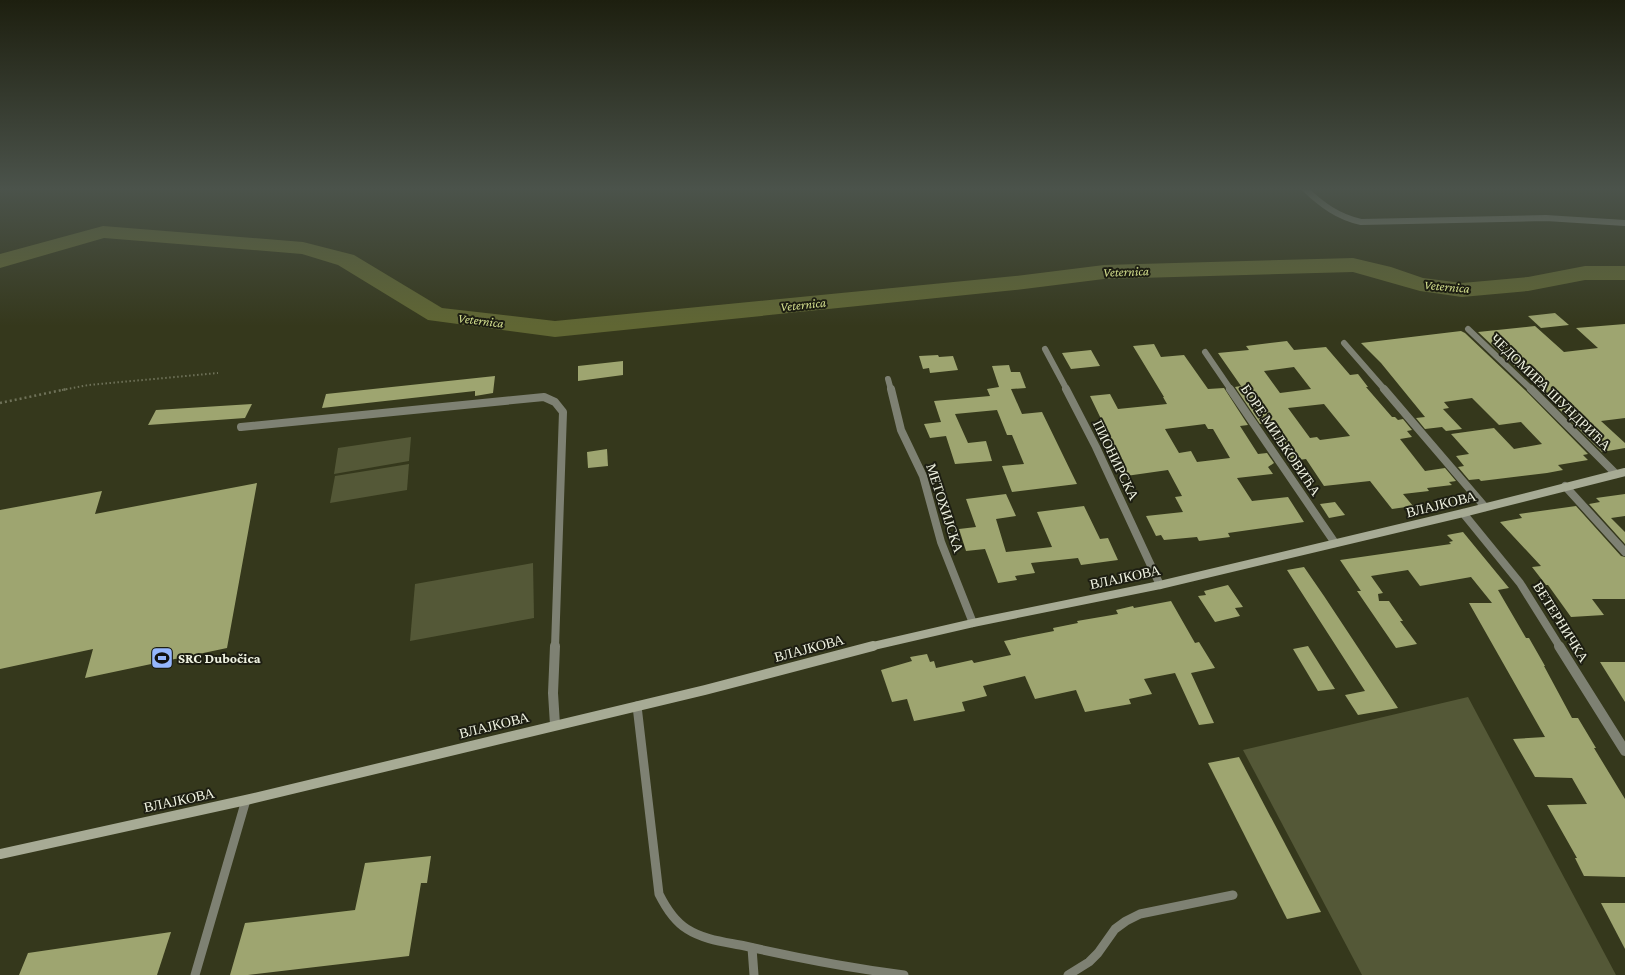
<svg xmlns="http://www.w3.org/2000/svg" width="1625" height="975" viewBox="0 0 1625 975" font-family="'Crimson Pro',serif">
  <rect width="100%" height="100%" fill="#35381c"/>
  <g fill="#545837">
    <polygon points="411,437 409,461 334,474 338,448"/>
    <polygon points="409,464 407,490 330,503 335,476"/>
    <polygon points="533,563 534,618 410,641 415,584"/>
    <polygon points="1468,697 1616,975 1362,975 1243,750"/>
  </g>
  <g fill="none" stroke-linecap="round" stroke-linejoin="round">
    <polygon fill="#606633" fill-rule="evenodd" points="103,226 303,242 354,255 442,308 555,321 1015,276 1104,265 1353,258 1391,267 1423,278 1462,283 1528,277 1585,266 1625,266 1625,280 1585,280 1528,291 1462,297 1420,291 1353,272 1104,279 1015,290 555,337 428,320 338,265 302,254 104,238 0,268 0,254"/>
  </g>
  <g fill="#9ea570" fill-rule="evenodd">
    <polygon points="1555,313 1569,325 1541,328 1528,316"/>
    <polygon points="1625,324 1625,418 1601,421 1625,443 1625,448 1602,452 1535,385 1478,332 1535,326 1564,352 1598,348 1576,328"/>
    <polygon points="1461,331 1465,333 1526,391 1588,454 1583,455 1588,460 1558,465 1563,470 1547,473 1481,481 1479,479 1469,480 1458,467 1464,466 1456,456 1469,454 1451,434 1494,428 1514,449 1542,444 1521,422 1499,425 1472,398 1444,402 1449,408 1443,409 1462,429 1446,431 1442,427 1425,429 1416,418 1425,417 1381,363 1361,343"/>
    <path d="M 1287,341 L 1294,350 L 1326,347 L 1350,375 L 1358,374 L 1368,387 L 1366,387 L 1392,417 L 1395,417 L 1398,420 L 1403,419 L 1412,430 L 1407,431 L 1412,437 L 1400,439 L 1425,471 L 1445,468 L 1456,481 L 1449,482 L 1452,485 L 1427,488 L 1429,491 L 1403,494 L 1413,506 L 1392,509 L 1370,481 L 1324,486 L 1306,459 L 1292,461 L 1266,423 L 1260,424 L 1235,387 L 1241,386 L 1218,353 L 1249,350 L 1246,346 ZM 1294,367 L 1311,389 L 1280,393 L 1264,371 ZM 1324,404 L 1350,436 L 1320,440 L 1317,437 L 1310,438 L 1288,408 Z"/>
    <path d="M 1154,344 L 1161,357 L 1184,355 L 1208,389 L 1224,388 L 1248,425 L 1240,426 L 1258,454 L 1267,453 L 1274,463 L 1268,467 L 1273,474 L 1237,478 L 1252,501 L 1288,497 L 1304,522 L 1228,533 L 1230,537 L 1199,541 L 1197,537 L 1164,540 L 1161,535 L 1156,536 L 1146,516 L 1183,512 L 1175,497 L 1182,496 L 1168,470 L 1126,476 L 1121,466 L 1116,467 L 1109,454 L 1115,453 L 1112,448 L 1115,448 L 1090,396 L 1110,394 L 1118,409 L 1167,404 L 1163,397 L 1164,397 L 1133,346 ZM 1205,424 L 1208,429 L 1213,429 L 1230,458 L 1197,462 L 1191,451 L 1179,453 L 1165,429 Z"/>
    <polygon points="1091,350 1100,366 1071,369 1062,353"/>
    <polygon points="938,355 939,357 953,356 958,370 930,373 929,368 923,369 919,356"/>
    <polygon points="623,361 623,375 578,381 578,366"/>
    <polygon points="1009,365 1011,372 1020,372 1026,388 1011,389 1022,414 1042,412 1077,484 1012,492 1002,466 1024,464 1012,435 1007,435 997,410 955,414 968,443 986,441 992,461 955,464 946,436 930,438 924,424 941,422 934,401 990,396 987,389 999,387 992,366"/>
    <polygon points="495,376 493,393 475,396 475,391 322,408 326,394"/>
    <polygon points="252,404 245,418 148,425 156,410"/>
    <polygon points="607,449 608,466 588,468 587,452"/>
    <polygon points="257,483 227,648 85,678 93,649 0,669 0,510 102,491 95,514"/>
    <polygon points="1006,494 1016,516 996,519 1006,552 1052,547 1037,512 1084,506 1100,539 1108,538 1118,560 1081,565 1078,558 1031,563 1035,573 1015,576 1017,580 998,583 985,549 966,551 959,529 976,527 966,499"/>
    <polygon points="1625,494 1625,516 1611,518 1625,532 1625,544 1589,504 1600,502 1596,498"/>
    <polygon points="1335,502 1345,515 1329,518 1320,504"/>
    <polygon points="1576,506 1621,556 1625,557 1625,599 1592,599 1604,615 1571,617 1548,585 1546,585 1532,567 1541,566 1500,522 1522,518 1519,514"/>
    <polygon points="1463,532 1509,588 1498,590 1526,638 1529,638 1545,666 1544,666 1572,718 1578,718 1596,748 1594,748 1625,799 1625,877 1584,876 1575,858 1577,858 1547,805 1587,804 1572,778 1535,777 1513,739 1545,737 1469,603 1492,603 1471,577 1420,586 1408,570 1371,576 1383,593 1378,594 1379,601 1389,601 1403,621 1400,621 1417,644 1396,648 1357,591 1361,591 1340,560 1451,544 1449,542 1453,541 1447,535"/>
    <polygon points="1304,567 1324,596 1398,708 1358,715 1345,695 1365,691 1287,570"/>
    <polygon points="1228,585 1243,607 1235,608 1240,616 1215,622 1198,596 1206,595 1204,591"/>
    <polygon points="1171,601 1195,643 1199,642 1215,668 1191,673 1214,723 1199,725 1175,673 1144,679 1152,694 1129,699 1131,704 1085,712 1076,690 1035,699 1025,676 983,686 987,696 962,702 965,711 914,721 907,699 892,702 881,670 912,661 910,657 927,654 930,662 934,661 936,668 972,660 974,663 1011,655 1004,641 1054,631 1053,628 1078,623 1077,621 1118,614 1116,610 1133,606 1134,608"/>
    <polygon points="1308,646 1335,689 1318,691 1293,649"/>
    <polygon points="1600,662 1625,662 1625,702"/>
    <polygon points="1239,757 1321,912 1287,919 1208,763"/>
    <polygon points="431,856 427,883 421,883 409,956 248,975 230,975 245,923 355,910 365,863"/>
    <polygon points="1601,903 1625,903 1625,949"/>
    <polygon points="171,932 157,975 19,975 28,953"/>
  </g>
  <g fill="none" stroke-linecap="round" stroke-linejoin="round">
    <polyline stroke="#6f7259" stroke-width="2" stroke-dasharray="1.5 2.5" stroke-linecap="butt" points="62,390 89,385 218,373"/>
    <polyline stroke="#6f7259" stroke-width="2.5" stroke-dasharray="2 3" stroke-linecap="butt" points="0,403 67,389"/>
    <g stroke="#7e8173" stroke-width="9">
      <path d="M 637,706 L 659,894 C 666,908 674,921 687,929 C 704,940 726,942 745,946 C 798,958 851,968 904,975"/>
      <polyline points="752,948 754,975"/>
      <polyline points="195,975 246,800"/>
      <polyline points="1068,975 1089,962 1098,953 1115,929 1126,921 1140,914 1233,895"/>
    </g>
    <g stroke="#7e8173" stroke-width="6">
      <path d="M 1305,189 C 1322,205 1338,217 1361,222 L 1546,218 L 1625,223"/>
      <polyline points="1468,329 1532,390"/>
      <polyline points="1344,343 1385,390"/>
      <polyline points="1045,349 1067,390"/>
      <polyline points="1205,352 1231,390"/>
      <polyline points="888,379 891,390"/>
    </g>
    <g stroke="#7e8173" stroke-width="8">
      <polyline points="891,389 901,430 923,476 941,542 973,623"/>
      <polyline points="1066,389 1096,447 1160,585"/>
      <polyline points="1230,389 1335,543"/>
      <polyline points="1384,389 1485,507"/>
      <polyline points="1531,389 1616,474"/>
      <polyline points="241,427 544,397 555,402 563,412 555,647"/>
      <polyline points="1565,486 1625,552"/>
      <polyline points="1463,513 1520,583 1560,647"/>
    </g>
    <g stroke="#7e8173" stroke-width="10">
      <polyline points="555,646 553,693 555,725"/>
      <polyline points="1559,646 1625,751"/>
    </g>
    <polyline stroke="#a7ab95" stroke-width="8" points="869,647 973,623 1160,585 1463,513 1625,472"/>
    <polyline stroke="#a7ab95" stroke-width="10" points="0,854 246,800 705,690 873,646"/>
  </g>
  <linearGradient id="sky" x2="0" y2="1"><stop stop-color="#1d1f0f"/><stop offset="0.58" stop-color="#4b534b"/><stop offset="1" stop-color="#4b534b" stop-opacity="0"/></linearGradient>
  <rect width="1625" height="326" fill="url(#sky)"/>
  <defs>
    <g id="stadium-square" transform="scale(1.15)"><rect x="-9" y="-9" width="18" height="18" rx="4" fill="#95b6fd" stroke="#1d1e12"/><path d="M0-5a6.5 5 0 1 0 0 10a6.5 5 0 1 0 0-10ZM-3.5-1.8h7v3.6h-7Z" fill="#111"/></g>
  </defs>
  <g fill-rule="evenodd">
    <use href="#stadium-square" x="162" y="658"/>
  </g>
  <g text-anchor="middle" stroke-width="4" stroke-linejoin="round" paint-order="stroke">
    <g font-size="13" font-style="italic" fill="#d1dc8c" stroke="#1d1e12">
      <text transform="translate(1126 271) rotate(-2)" y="5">Veternica</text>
      <text transform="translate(1447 286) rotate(5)" y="5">Veternica</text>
      <text transform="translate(803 304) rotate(-6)" y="5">Veternica</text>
      <text transform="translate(481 320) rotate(7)" y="5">Veternica</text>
    </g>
    <g font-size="14" fill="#eff2e1" stroke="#1d1e12">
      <text transform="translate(1551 392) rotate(44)" y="5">ЧЕДОМИРА ШУНДРИЋА</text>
      <text transform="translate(1281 440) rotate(56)" y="5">БОРЕ МИЉКОВИЋА</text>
      <text transform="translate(1116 460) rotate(64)" y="5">ПИОНИРСКА</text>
      <text transform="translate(1441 504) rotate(-14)" y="5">ВЛАЈКОВА</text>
      <text transform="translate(945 508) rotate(72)" y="5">МЕТОХИЈСКА</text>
      <text transform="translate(1125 577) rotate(-12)" y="5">ВЛАЈКОВА</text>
      <text transform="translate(1561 622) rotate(58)" y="5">ВЕТЕРНИЧКА</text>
      <text transform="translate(809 648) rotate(-15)" y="5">ВЛАЈКОВА</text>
      <text transform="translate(494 725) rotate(-14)" y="5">ВЛАЈКОВА</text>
      <text transform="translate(179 800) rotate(-12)" y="5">ВЛАЈКОВА</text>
    </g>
    <g font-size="14" font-weight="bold" fill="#eff2e1" stroke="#1d1e12" text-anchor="start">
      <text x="178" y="663">SRC Dubočica</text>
    </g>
  </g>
</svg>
